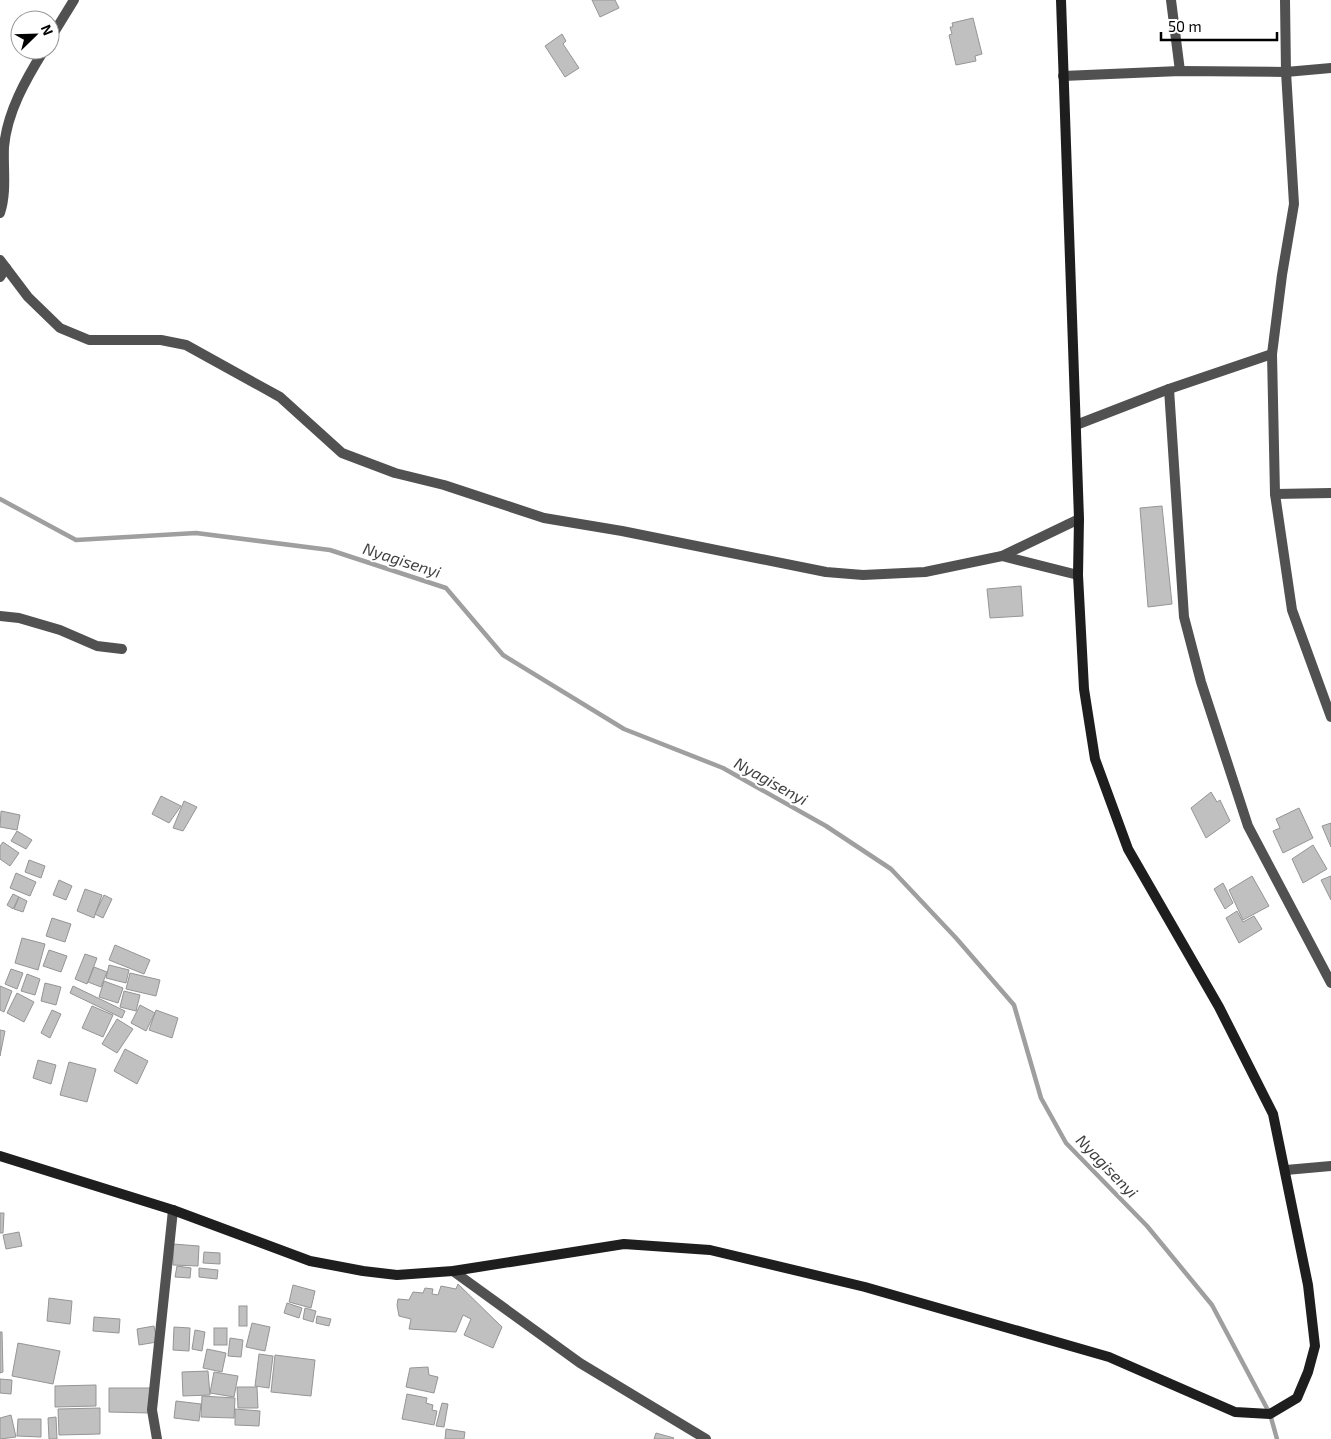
<svg xmlns="http://www.w3.org/2000/svg" width="1331" height="1439" viewBox="0 0 1331 1439" font-family="'Exo 2',sans-serif">
  <rect width="100%" height="100%" fill="#fff"/>
  <g fill="none" stroke-linecap="round" stroke-linejoin="round">
    <polyline stroke="#9f9f9f" stroke-width="4.5" points="0,499 76,540 196,533 330,550 446,588 503,655 624,729 723,768 826,826 891,869 956,938 1014,1005 1041,1098 1066,1143 1147,1226 1212,1305 1270,1414 1277,1439"/>
  </g>
  <g fill="#c0c0c0" stroke="#959595">
    <polygon points="592,0 615,0 619,8 600,17"/>
    <polygon points="973,18 982,54 975,56 976,61 956,65 949,35 952,34 950,27 953,27 952,23"/>
    <polygon points="562,34 566,41 563,44 579,68 565,77 545,46"/>
    <polygon points="1162,506 1172,604 1148,607 1140,508"/>
    <polygon points="1021,586 1023,616 990,618 987,589"/>
    <polygon points="1211,792 1217,802 1220,800 1230,821 1206,838 1191,808"/>
    <polygon points="161,796 181,806 169,823 152,814"/>
    <polygon points="184,801 197,807 183,831 173,828"/>
    <polygon points="1299,808 1313,838 1283,853 1273,831 1280,828 1276,819"/>
    <polygon points="1,811 20,815 17,830 0,827"/>
    <polygon points="1331,823 1331,847 1322,826"/>
    <polygon points="17,831 32,840 26,849 11,841"/>
    <polygon points="3,842 19,853 10,866 0,859 0,846"/>
    <polygon points="1313,845 1327,869 1303,883 1292,859"/>
    <polygon points="29,860 45,866 41,878 25,872"/>
    <polygon points="16,873 36,882 30,896 10,888"/>
    <polygon points="1252,876 1269,906 1243,920 1229,890"/>
    <polygon points="1331,876 1331,900 1321,880"/>
    <polygon points="59,880 72,886 66,900 53,895"/>
    <polygon points="1223,883 1233,903 1225,909 1214,889"/>
    <polygon points="85,889 102,895 94,918 77,911"/>
    <polygon points="13,894 19,897 13,909 7,905"/>
    <polygon points="104,895 112,899 103,918 95,914"/>
    <polygon points="19,897 27,901 23,912 14,909"/>
    <polygon points="1237,911 1243,922 1254,916 1262,929 1239,943 1226,918"/>
    <polygon points="52,918 71,924 65,942 46,936"/>
    <polygon points="22,938 45,944 38,970 15,963"/>
    <polygon points="115,945 150,960 144,974 109,960"/>
    <polygon points="49,950 67,956 61,972 43,966"/>
    <polygon points="85,954 97,958 87,984 75,979"/>
    <polygon points="109,965 129,970 126,983 106,978"/>
    <polygon points="94,967 107,972 101,987 88,982"/>
    <polygon points="11,969 23,973 17,989 5,984"/>
    <polygon points="130,973 160,980 156,996 126,989"/>
    <polygon points="27,974 40,979 35,995 21,991"/>
    <polygon points="104,981 123,988 118,1003 99,997"/>
    <polygon points="45,983 61,987 56,1005 41,1001"/>
    <polygon points="0,986 12,991 4,1012 0,1010"/>
    <polygon points="73,986 125,1011 122,1018 70,993"/>
    <polygon points="124,991 140,995 136,1011 120,1007"/>
    <polygon points="17,993 34,1002 24,1022 7,1013"/>
    <polygon points="140,1005 155,1013 146,1031 131,1023"/>
    <polygon points="92,1006 113,1015 103,1037 82,1028"/>
    <polygon points="52,1010 61,1014 50,1038 41,1033"/>
    <polygon points="156,1010 178,1018 172,1038 149,1030"/>
    <polygon points="117,1019 133,1029 117,1053 102,1044"/>
    <polygon points="0,1030 5,1031 0,1056"/>
    <polygon points="125,1049 148,1061 137,1084 114,1071"/>
    <polygon points="38,1060 56,1065 51,1084 33,1078"/>
    <polygon points="69,1062 96,1069 87,1102 60,1095"/>
    <polygon points="0,1213 4,1213 3,1233 0,1233"/>
    <polygon points="19,1232 22,1246 6,1249 3,1235"/>
    <polygon points="173,1244 199,1246 198,1266 173,1265"/>
    <polygon points="204,1252 220,1253 220,1264 203,1263"/>
    <polygon points="177,1266 191,1268 190,1278 175,1277"/>
    <polygon points="199,1268 218,1270 217,1279 199,1277"/>
    <polygon points="458,1284 502,1327 493,1348 464,1335 471,1319 463,1315 456,1332 409,1329 411,1319 399,1316 397,1305 398,1299 409,1300 413,1292 423,1293 425,1288 433,1289 432,1294 438,1295 441,1286 456,1289"/>
    <polygon points="293,1285 315,1291 311,1308 289,1302"/>
    <polygon points="49,1298 72,1301 70,1324 47,1321"/>
    <polygon points="287,1303 302,1308 299,1318 284,1313"/>
    <rect x="239" y="1306" width="8" height="20"/>
    <polygon points="305,1308 316,1311 313,1322 303,1319"/>
    <polygon points="317,1316 331,1319 329,1326 316,1323"/>
    <polygon points="94,1317 120,1319 119,1333 93,1331"/>
    <polygon points="252,1323 270,1327 265,1351 246,1347"/>
    <polygon points="154,1326 157,1342 139,1345 137,1329"/>
    <polygon points="174,1327 190,1328 189,1351 173,1350"/>
    <rect x="214" y="1328" width="13" height="17"/>
    <polygon points="195,1330 205,1332 202,1351 192,1349"/>
    <polygon points="0,1332 2,1332 3,1372 0,1373"/>
    <polygon points="230,1338 243,1340 241,1357 228,1356"/>
    <polygon points="18,1343 60,1351 53,1384 12,1376"/>
    <polygon points="207,1349 226,1353 222,1372 203,1368"/>
    <polygon points="259,1354 273,1356 269,1388 255,1386"/>
    <polygon points="275,1355 315,1360 311,1396 271,1392"/>
    <polygon points="428,1367 429,1375 438,1377 434,1393 406,1387 410,1368"/>
    <polygon points="208,1371 210,1395 183,1396 182,1372"/>
    <polygon points="214,1372 238,1376 234,1397 210,1393"/>
    <polygon points="0,1379 12,1380 11,1394 0,1393"/>
    <polygon points="96,1385 96,1406 55,1407 55,1386"/>
    <polygon points="237,1387 257,1387 258,1408 238,1408"/>
    <polygon points="109,1388 150,1388 150,1413 109,1412"/>
    <polygon points="407,1394 427,1398 426,1403 433,1405 432,1410 437,1411 434,1425 402,1419"/>
    <polygon points="202,1396 235,1398 234,1418 201,1417"/>
    <polygon points="176,1401 201,1404 199,1421 174,1418"/>
    <polygon points="442,1403 448,1404 444,1427 436,1426"/>
    <polygon points="100,1408 100,1434 59,1435 58,1409"/>
    <polygon points="235,1409 260,1411 259,1426 235,1425"/>
    <polygon points="11,1415 16,1437 0,1439 0,1418"/>
    <polygon points="56,1417 57,1439 49,1439 48,1418"/>
    <polygon points="18,1419 41,1419 41,1437 17,1436"/>
    <polygon points="446,1429 465,1432 464,1439 445,1439"/>
    <polygon points="656,1433 674,1438 673,1439 654,1439"/>
  </g>
  <g fill="none" stroke-linecap="round" stroke-linejoin="round">
    <g stroke="#515151" stroke-width="10">
      <polyline points="1171,0 1180,71"/>
      <polyline points="1285,0 1286,72 1294,204 1282,275 1272,354 1275,494 1292,610 1331,717"/>
      <polyline points="50,39 74,0"/>
      <polyline points="1063,76 1180,71 1286,72 1331,68"/>
      <path d="M 0,213 C 7,192 3,169 4,147 C 7,112 26,79 44,50"/>
      <polyline points="0,260 28,297 60,328 89,340 161,340 186,345 280,397 342,453 395,473 444,485 544,518 622,531 826,572 863,575 925,572 1002,556 1079,519"/>
      <polyline points="0,277 6,268"/>
      <polyline points="1169,389 1184,617 1201,682 1248,826 1331,983"/>
      <polyline points="1076,425 1169,389 1272,354"/>
      <polyline points="1275,494 1331,493"/>
      <polyline points="1002,556 1078,575"/>
      <polyline points="0,616 19,618 60,630 97,646 122,649"/>
      <polyline points="1286,1170 1331,1166"/>
      <polyline points="453,1271 580,1363 706,1439"/>
      <polyline points="157,1439 152,1410 173,1210"/>
    </g>
    <polyline stroke="#1e1e1e" stroke-width="10" points="0,1156 173,1210 310,1261 363,1271 397,1275 453,1271 624,1244 710,1250 865,1287 1109,1357 1235,1412 1270,1414 1297,1398 1308,1372 1315,1346 1308,1285 1273,1114 1219,1007 1128,849 1095,759 1084,689 1078,575 1079,519 1061,0"/>
  </g>
  <g text-anchor="middle" stroke-width="4" stroke-linejoin="round" paint-order="stroke">
    <g font-size="16" font-style="italic" fill="#404040" stroke="#fff">
      <text transform="translate(402 560) rotate(18)" y="6">Nyagisenyi</text>
      <text transform="translate(771 781) rotate(29)" y="6">Nyagisenyi</text>
      <text transform="translate(1107 1166) rotate(46)" y="6">Nyagisenyi</text>
    </g>
  </g>
  <g transform="translate(35 35) rotate(67)"><circle r="24" fill="#ffffff" stroke="#999999"/>
  <path d="M0-4L9 19L0 12L-9 19Z" fill="#000000"/>
  <text y="-8" font-size="14" font-weight="bold" text-anchor="middle" fill="#000000">N</text>
  </g>
  <path d="M1161 32v8h116v-8" fill="none" stroke="#000000" stroke-width="2.5"/>
  <text x="1168" y="32" font-size="15" fill="#000000" stroke="#ffffff" stroke-width="4" paint-order="stroke">50 m</text>
</svg>
